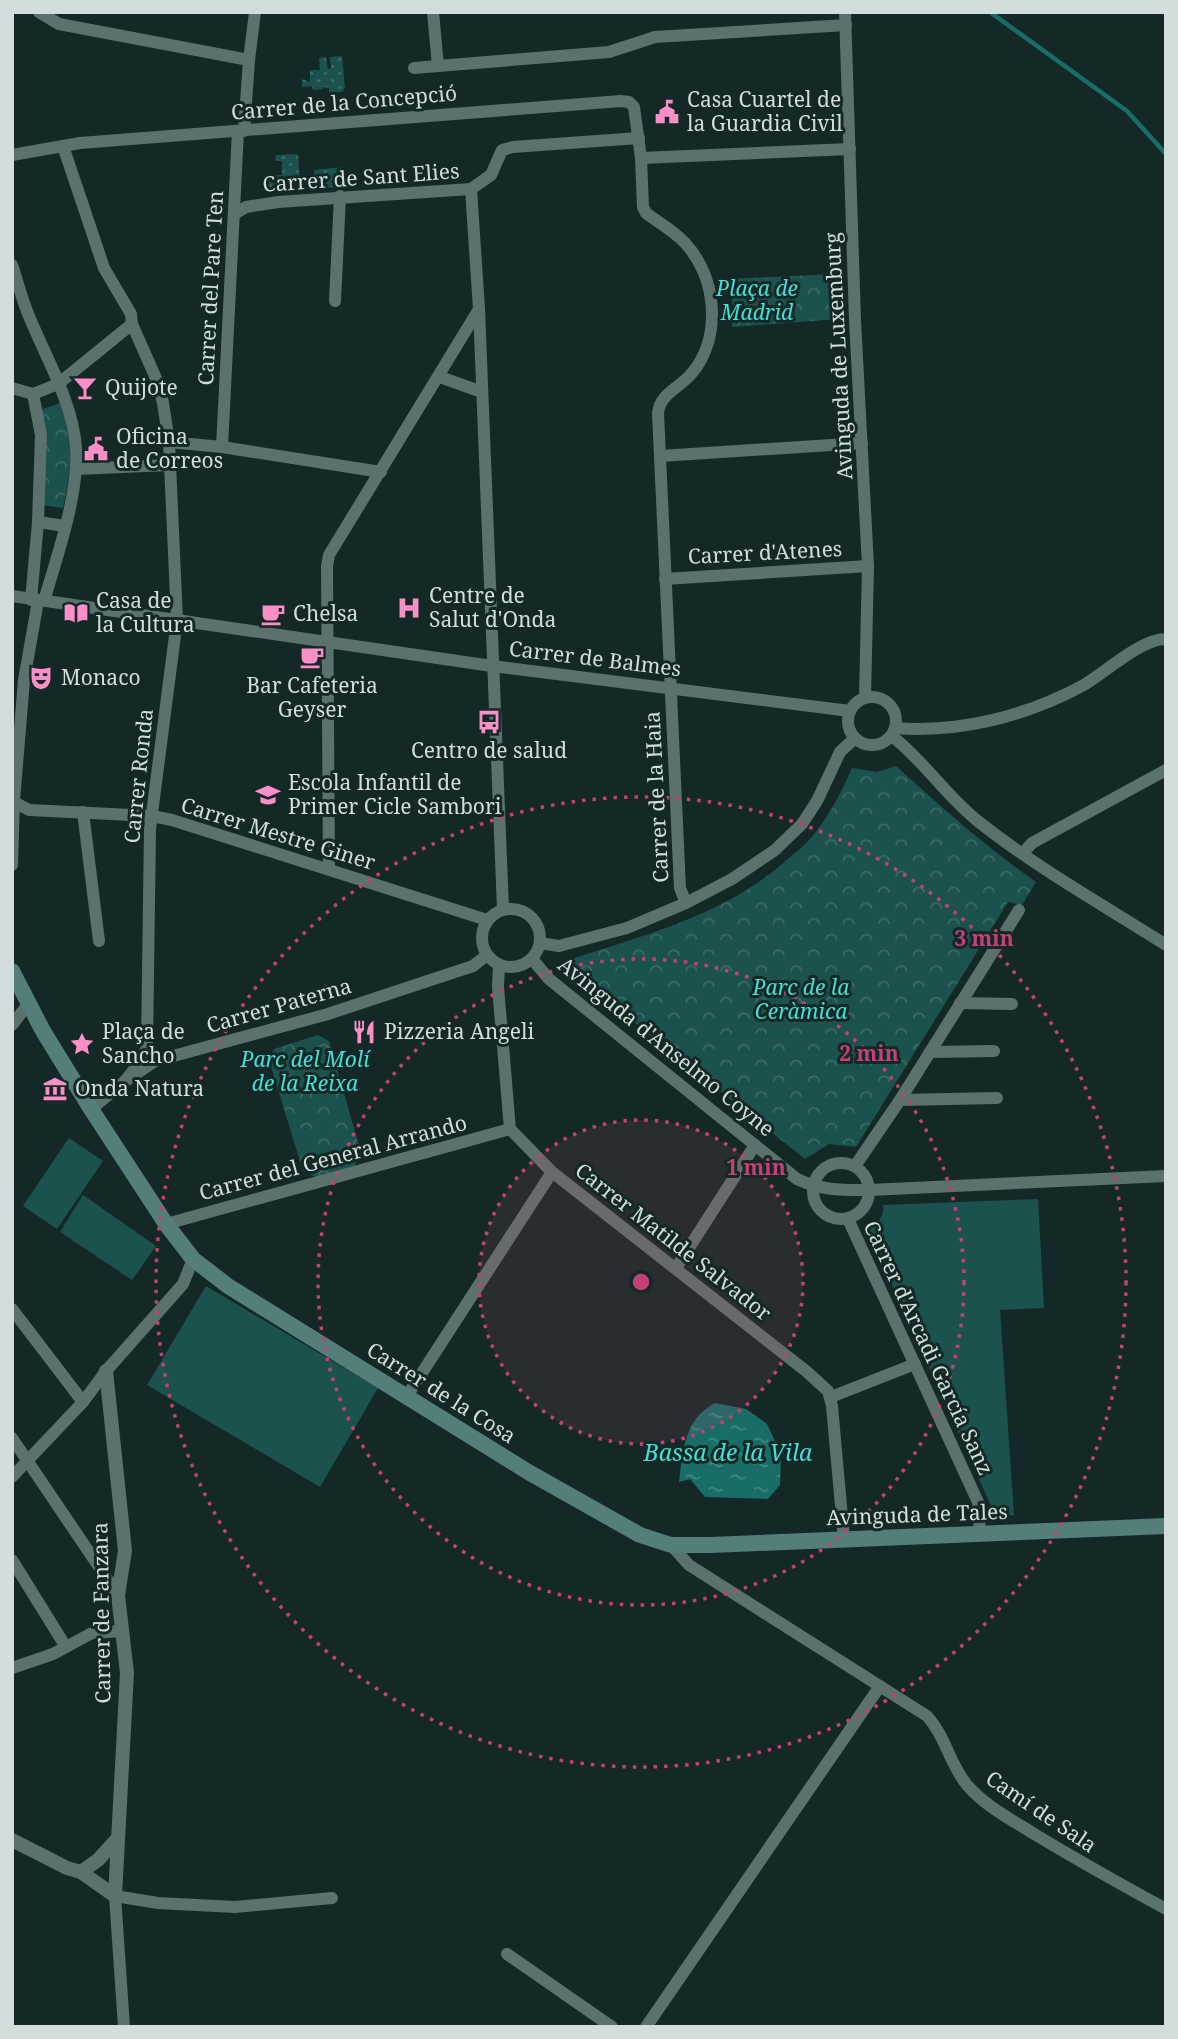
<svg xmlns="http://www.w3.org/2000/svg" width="1178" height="2039" viewBox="0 0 1178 2039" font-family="'Noto Serif',serif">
  <defs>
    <pattern id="park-crowns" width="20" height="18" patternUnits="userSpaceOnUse" patternTransform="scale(1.75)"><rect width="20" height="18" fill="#1c524d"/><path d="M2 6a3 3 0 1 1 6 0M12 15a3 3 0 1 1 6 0" fill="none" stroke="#3c6a66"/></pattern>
    <pattern id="garden-dots" width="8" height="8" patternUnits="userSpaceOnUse" patternTransform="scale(1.75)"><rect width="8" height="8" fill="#1c524d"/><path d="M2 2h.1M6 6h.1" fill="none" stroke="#3c6a66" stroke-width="1.8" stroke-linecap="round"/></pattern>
    <pattern id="water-ripples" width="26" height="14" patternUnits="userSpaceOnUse" patternTransform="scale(1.75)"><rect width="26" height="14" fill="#186d67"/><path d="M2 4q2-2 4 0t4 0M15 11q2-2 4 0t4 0" fill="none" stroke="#438883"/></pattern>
  </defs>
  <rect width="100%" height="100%" fill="#142927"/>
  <g fill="#1c524d">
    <polygon points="69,1138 103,1161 57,1229 23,1206"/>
    <polygon points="83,1195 156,1246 132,1280 60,1232"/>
    <path d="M 1038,1199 L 1044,1308 L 1000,1310 L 1014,1515 L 996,1517 L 868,1231 C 876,1224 885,1217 883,1205 Z"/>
    <polygon points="206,1286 378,1388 320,1487 147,1385"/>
  </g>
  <g fill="url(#park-crowns)">
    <polygon points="836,274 838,319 732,327 732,302 729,279"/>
    <path d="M 60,403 C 74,447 72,463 63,508 L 42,505 L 40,410 Z"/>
    <path d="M 896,766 C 941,807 986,847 1036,882 L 1022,905 L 1008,902 L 856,1147 L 829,1144 L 805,1159 L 571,972 L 568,966 L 572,959 C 650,933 725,915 788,859 C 796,852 805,845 812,837 C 829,816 841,793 852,768 L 877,772 Z"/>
    <polygon points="318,1035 329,1041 361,1153 354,1167 317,1178 303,1171 269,1060 274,1049"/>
  </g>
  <g fill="url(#garden-dots)">
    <polygon points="342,56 345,88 342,92 329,94 329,88 323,87 323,89 313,90 312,86 302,87 302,79 310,82 310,70 320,70 319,58 326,57 328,69 331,68 330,57"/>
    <polygon points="298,154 300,182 281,183 280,191 270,193 270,188 263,188 263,184 268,184 268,181 263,181 263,175 282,175 282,161 275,161 276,155"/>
    <polygon points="344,167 345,181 338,182 338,187 319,189 319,186 315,186 314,170"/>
  </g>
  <path fill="url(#water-ripples)" d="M 715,1403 L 746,1409 L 767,1424 L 781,1454 L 780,1485 L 768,1499 L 705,1497 L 690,1479 L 679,1482 C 683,1451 684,1419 715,1403 Z"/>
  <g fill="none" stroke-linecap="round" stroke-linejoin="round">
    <polyline stroke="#186d67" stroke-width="4.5" points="990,12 1127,111 1166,154"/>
    <g stroke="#5a716e" stroke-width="12">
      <polyline points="39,12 59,24 249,60"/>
      <polyline points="433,12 438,66"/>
      <polyline points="845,12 855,320 868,566 865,697"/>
      <polyline points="414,68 609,52 655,37 846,25"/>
      <polyline points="244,131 249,60 255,12"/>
      <polyline points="63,146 104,268 131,314 132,324 158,383 163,403 169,442 177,620 150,829 147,1047 142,1060 124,1082"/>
      <path d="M 12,155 L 80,143 L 621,101 L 629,102 L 634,107 L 641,158 L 643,207 L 646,213 C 659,223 674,231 685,243 C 717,277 722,337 692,373 C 680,388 660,393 658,413 L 680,888 L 686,903"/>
      <polyline points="641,158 850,149"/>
      <polyline points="471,189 479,309 503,909"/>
      <polyline points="234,214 246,207 278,202 471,189 491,175 502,150 513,147 639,138"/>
      <path d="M 12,265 C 18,282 22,300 29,316 C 46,358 73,403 76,448 C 79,495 57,556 44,601"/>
      <polyline points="335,301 340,196"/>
      <polyline points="440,377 482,392"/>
      <polyline points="12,388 33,394 58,384 132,324"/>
      <polyline points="169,442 222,447 381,472"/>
      <polyline points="222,447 238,131"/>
      <polyline points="660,456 862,443"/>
      <polyline points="76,469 170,465"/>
      <polyline points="38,522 65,526"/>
      <polyline points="665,579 868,566"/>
      <polyline points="12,596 492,666 850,711"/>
      <polyline points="31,600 38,522 41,435 33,394"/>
      <circle cx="872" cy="721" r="24"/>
      <path d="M 896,728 C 960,733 1026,716 1082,686 C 1105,673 1140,639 1166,639"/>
      <path d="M 892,736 C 924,761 946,796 979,822 C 1037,868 1103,905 1166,945"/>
      <polyline points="12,801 29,810 152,816 172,820 487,920"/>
      <polyline points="83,812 99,941"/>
      <polyline points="1023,853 1032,843 1166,770"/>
      <polyline points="12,865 14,801 24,680 38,601"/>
      <polyline points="329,870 327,566 329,555 479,309"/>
      <circle cx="511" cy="938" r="29"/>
      <polyline points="540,943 559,946 627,928 686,903 732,879 775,850 802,824 817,801 840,752 855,738"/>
      <path d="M 532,959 L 549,979 L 797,1179 C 822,1191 843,1190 870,1190 L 1166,1176"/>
      <polyline points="499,965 498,987 510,1129 552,1172 806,1371 828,1391 832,1406 844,1539"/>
      <polyline points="960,1003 1012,1004"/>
      <polyline points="12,1025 29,1003"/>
      <polyline points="930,1052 994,1051"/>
      <polyline points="900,1100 997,1098"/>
      <polyline points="91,1109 124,1082 155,1061 328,1014 473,966 487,955"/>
      <circle cx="841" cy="1191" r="28"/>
      <polyline points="855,1166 900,1100 1019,910"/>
      <polyline points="848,1219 978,1502 980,1534"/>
      <polyline points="166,1224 510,1129"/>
      <polyline points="676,1268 755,1145"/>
      <polyline points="12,1309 83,1402"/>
      <polyline points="407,1396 552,1172"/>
      <polyline points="831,1397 915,1364"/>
      <polyline points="12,1438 118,1595"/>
      <polyline points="12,1477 83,1402 106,1371 183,1284 193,1259"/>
      <path d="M 671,1545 L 689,1565 L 927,1716 C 946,1737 949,1763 967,1785 C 985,1806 1012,1820 1036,1835 C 1079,1861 1122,1885 1166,1909"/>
      <polyline points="12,1560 66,1647"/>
      <polyline points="12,1668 53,1654 92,1633 122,1631"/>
      <polyline points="507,1954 612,2027"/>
      <polyline points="124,2027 115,1896 158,1903 235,1907 332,1898"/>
      <polyline points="646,2027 880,1686"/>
    </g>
    <g stroke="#5a716e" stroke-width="14">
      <polyline points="12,1840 67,1868 81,1872 115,1896 127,1673 118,1595 125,1551 106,1371"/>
      <polyline points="81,1872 98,1860 118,1838"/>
    </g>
    <polyline stroke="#537e79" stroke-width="16" points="12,971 43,1031 91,1109 166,1224 193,1259 228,1286 530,1473 640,1535 671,1545 711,1545 1166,1526"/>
  </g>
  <circle cx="641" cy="1282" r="162" fill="#c54075" fill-opacity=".12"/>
  <g fill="none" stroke="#c54075" stroke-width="3.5" stroke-dasharray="3.5 7">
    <circle cx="641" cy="1282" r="162"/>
    <circle cx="641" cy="1282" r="323"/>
    <circle cx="641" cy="1282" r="485"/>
  </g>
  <defs>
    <g id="civic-bare" transform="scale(1.89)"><path d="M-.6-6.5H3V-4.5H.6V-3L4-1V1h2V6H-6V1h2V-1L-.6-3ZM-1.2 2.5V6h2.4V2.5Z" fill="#fb8fc6" stroke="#142927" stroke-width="2.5" paint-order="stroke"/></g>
    <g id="bar-bare" transform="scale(1.89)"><path d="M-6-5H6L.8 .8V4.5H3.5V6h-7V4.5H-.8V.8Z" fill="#fb8fc6" stroke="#142927" stroke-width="2.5" paint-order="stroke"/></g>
    <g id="hospital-bare" transform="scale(1.89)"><path d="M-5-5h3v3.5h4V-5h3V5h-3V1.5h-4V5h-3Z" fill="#fb8fc6" stroke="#142927" stroke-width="2.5" paint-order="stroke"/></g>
    <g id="library-bare" transform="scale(1.89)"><path d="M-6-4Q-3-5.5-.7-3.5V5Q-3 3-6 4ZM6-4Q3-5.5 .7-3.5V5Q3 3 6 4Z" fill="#fb8fc6" stroke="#142927" stroke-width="2.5" paint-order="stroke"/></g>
    <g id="cafe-bare" transform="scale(1.89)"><path d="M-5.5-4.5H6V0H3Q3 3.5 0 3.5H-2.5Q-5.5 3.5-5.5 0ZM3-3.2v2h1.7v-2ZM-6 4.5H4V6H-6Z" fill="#fb8fc6" stroke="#142927" stroke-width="2.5" paint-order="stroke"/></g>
    <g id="theatre-bare" transform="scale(1.89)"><path d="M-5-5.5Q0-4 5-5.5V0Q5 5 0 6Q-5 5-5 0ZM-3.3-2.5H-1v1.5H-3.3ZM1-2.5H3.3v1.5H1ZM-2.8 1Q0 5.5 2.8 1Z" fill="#fb8fc6" stroke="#142927" stroke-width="2.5" paint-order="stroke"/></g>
    <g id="bus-bare" transform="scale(1.89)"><path d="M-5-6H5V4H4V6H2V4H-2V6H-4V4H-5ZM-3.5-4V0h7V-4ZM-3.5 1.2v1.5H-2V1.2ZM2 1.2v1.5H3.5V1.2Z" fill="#fb8fc6" stroke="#142927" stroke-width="2.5" paint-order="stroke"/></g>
    <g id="school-bare" transform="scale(1.89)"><path d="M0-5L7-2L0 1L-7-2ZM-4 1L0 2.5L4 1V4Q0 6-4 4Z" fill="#fb8fc6" stroke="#142927" stroke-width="2.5" paint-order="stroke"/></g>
    <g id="restaurant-bare" transform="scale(1.89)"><path d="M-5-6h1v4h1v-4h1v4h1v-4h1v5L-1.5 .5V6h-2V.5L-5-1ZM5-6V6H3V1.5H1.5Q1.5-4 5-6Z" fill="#fb8fc6" stroke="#142927" stroke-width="2.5" paint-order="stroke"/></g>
    <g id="sight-bare" transform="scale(1.89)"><path d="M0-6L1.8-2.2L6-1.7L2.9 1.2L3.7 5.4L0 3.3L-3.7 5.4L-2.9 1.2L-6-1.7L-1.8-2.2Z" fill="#fb8fc6" stroke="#142927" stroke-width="2.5" paint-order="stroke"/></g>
    <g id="museum-bare" transform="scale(1.89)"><path d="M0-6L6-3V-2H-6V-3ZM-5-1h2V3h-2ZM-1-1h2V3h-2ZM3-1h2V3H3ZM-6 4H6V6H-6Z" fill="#fb8fc6" stroke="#142927" stroke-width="2.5" paint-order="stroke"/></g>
  </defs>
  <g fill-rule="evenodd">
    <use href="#civic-bare" x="667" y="112"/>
    <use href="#bar-bare" x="85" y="388"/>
    <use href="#civic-bare" x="96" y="449"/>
    <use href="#hospital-bare" x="409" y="608"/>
    <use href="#library-bare" x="76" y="613"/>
    <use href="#cafe-bare" x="273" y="614"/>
    <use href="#cafe-bare" x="312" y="657"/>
    <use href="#theatre-bare" x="41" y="678"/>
    <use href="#bus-bare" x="489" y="722"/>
    <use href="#school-bare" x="268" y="795"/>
    <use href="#restaurant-bare" x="364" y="1032"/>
    <use href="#sight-bare" x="82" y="1044"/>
    <use href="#museum-bare" x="55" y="1089"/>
  </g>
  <g text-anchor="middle" stroke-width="6" stroke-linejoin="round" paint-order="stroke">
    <g font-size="21" fill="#d1dedc" stroke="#142927" text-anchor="start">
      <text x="687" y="107">Casa Cuartel de<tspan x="687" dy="24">la Guardia Civil</tspan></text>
      <text x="105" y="395">Quijote</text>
      <text x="116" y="444">Oficina<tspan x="116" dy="24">de Correos</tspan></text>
      <text x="429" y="603">Centre de<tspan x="429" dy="24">Salut d'Onda</tspan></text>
      <text x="96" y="608">Casa de<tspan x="96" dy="24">la Cultura</tspan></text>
      <text x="293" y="621">Chelsa</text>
      <text x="61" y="685">Monaco</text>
      <text x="312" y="693" text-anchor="middle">Bar Cafeteria<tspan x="312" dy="24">Geyser</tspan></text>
      <text x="489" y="758" text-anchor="middle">Centro de salud</text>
      <text x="288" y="790">Escola Infantil de<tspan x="288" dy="24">Primer Cicle Sambori</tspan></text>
      <text x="102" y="1039">Plaça de<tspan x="102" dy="24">Sancho</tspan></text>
      <text x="384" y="1039">Pizzeria Angeli</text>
      <text x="75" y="1096">Onda Natura</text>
    </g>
    <g font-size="21" fill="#d1dedc" stroke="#142927">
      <text transform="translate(344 103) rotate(-5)" y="7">Carrer de la Concepció</text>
      <text transform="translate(361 178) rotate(-4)" y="7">Carrer de Sant Elies</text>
      <text transform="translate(211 288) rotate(-87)" y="7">Carrer del Pare Ten</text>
      <text transform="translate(839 356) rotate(-93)" y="7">Avinguda de Luxemburg</text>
      <text transform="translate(765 553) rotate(-3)" y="7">Carrer d'Atenes</text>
      <text transform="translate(595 659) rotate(7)" y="7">Carrer de Balmes</text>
      <text transform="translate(139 776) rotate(-84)" y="7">Carrer Ronda</text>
      <text transform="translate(657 797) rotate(-93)" y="7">Carrer de la Haia</text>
      <text transform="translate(278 834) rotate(17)" y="7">Carrer Mestre Giner</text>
      <text transform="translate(279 1006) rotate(-16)" y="7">Carrer Paterna</text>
      <text transform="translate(666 1047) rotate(39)" y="7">Avinguda d'Anselmo Coyne</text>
      <text transform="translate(333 1158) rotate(-15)" y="7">Carrer del General Arrando</text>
      <text transform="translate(673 1242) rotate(38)" y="7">Carrer Matilde Salvador</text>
      <text transform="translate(928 1348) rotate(65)" y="7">Carrer d'Arcadi García Sanz</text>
      <text transform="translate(441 1393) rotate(32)" y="7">Carrer de la Cosa</text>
      <text transform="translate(917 1515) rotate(-2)" y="7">Avinguda de Tales</text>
      <text transform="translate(102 1613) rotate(-91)" y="7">Carrer de Fanzara</text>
      <text transform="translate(1041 1812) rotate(34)" y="7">Camí de Sala</text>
    </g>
    <g font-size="21" font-style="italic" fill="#45dfd4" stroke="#142927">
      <text x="757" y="296">Plaça de<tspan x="757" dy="24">Madrid</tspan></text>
      <text x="801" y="995">Parc de la<tspan x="801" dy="24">Ceràmica</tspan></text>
      <text x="305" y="1067">Parc del Molí<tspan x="305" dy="24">de la Reixa</tspan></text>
    </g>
    <g font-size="23" font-style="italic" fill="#45dfd3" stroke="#142927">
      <text x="728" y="1461">Bassa de la Vila</text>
    </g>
  </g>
  <circle cx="641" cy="1282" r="10" fill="#c54075" stroke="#142927" stroke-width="3.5"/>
  <g font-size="21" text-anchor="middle" font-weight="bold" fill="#c54075" stroke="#142927" stroke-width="6" stroke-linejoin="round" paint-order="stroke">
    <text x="984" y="946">3 min</text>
    <text x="869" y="1061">2 min</text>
    <text x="756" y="1175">1 min</text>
  </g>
  <rect width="1178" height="2039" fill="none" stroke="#d1dedc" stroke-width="28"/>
</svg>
